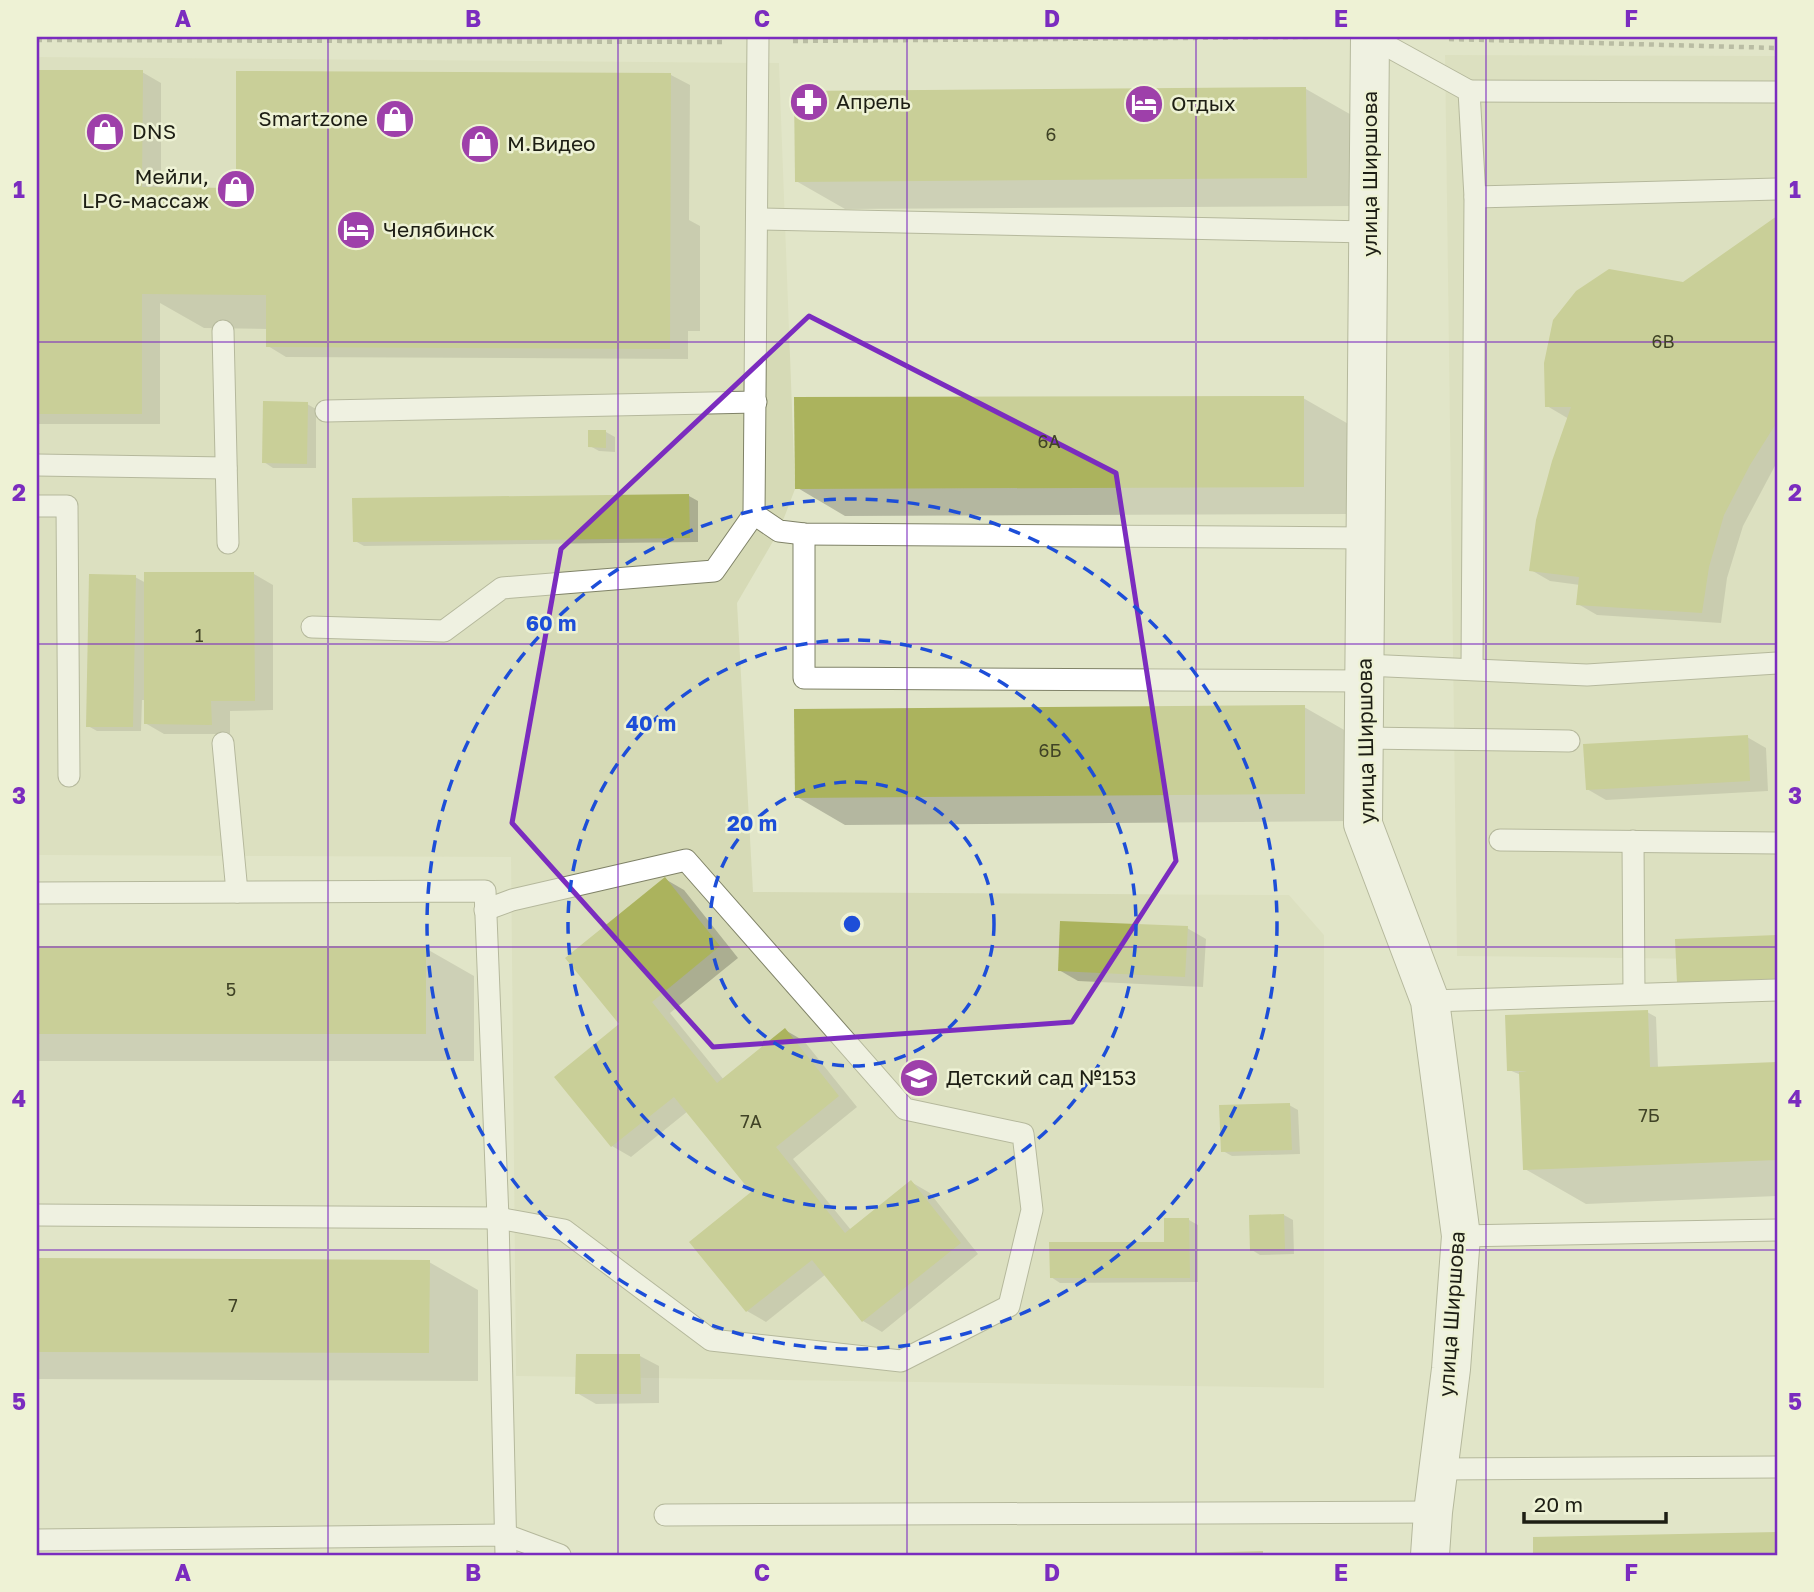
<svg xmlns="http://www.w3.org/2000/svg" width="1814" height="1592" viewBox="0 0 1814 1592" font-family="'Golos Text',sans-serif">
  <rect width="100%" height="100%" fill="#e1e5c8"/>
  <g fill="#d6dab6">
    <polygon points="1445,55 1777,56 1777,960 1457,956"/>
    <polygon points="37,57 779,63 795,489 779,531 737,603 753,892 1289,895 1324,935 1324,1388 516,1376 511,857 37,855"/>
  </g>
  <g fill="#0003">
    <polygon points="37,71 142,72 161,83 161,189 237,189 671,75 690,85 689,220 700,226 700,331 688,331 688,359 286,357 268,346 268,329 204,328 160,303 160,424 37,424"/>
    <polygon points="1306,89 1355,117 1356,206 845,209 796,181"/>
    <polygon points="1777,219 1777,462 1743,526 1727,578 1721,623 1597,615 1578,604 1580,585 1550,581 1531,570 1569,419 1547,406 1684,284"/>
    <polygon points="1303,398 1352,426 1352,514 845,516 796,487"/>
    <polygon points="307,404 316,409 316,468 273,468 264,462"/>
    <polygon points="590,432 606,432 615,437 615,452 599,451 590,446"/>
    <polygon points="689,496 698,501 698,542 364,546 355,541"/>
    <polygon points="254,574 273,585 273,710 230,711 230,734 164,734 145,723 145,700 142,700 141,731 97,731 88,726 135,577 146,583"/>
    <polygon points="1304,707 1353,735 1354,821 845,825 797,797"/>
    <polygon points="1747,737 1766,748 1768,791 1606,800 1587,789"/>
    <polygon points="665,879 684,890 738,958 670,1013 724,1080 785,1030 804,1041 857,1107 793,1159 851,1230 911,1182 930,1193 978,1254 882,1332 863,1321 826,1274 766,1322 747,1311 753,1192 688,1111 631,1157 612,1146 557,1077 622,1024"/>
    <polygon points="1187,928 1206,939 1203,987 1078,981 1059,970"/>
    <polygon points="1777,937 1777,984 1688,987 1677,940"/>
    <polygon points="37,948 425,948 474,976 474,1061 37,1061"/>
    <polygon points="1647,1012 1656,1017 1658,1068 1777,1063 1777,1196 1586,1204 1525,1169 1521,1075 1509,1070"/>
    <polygon points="1289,1105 1298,1110 1300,1154 1232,1156 1223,1151"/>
    <polygon points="1284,1215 1293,1220 1294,1254 1260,1255 1252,1250"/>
    <polygon points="1189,1220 1198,1225 1198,1282 1060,1283 1051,1277 1166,1243"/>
    <polygon points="37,1260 429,1262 478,1290 478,1381 37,1379"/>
    <polygon points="640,1356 659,1366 659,1403 596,1404 577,1393"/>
    <polygon points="1777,1534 1777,1555 1535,1555 1535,1539"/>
  </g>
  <g fill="#abb35d">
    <polygon points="37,70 143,70 142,187 236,188 236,71 671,73 670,349 266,347 266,295 142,294 142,414 37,414"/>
    <polygon points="1306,87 1307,178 795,182 794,91"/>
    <polygon points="1777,216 1777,422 1750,465 1724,515 1709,567 1702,613 1576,605 1579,577 1529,571 1536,520 1552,461 1571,407 1545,407 1544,363 1553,320 1576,291 1609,269 1683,282"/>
    <polygon points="1304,396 1304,487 795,489 794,397"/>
    <polygon points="263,401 308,402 307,464 262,463"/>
    <polygon points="588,430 606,430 606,448 588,447"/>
    <polygon points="689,494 690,538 353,542 352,498"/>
    <polygon points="144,572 254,572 255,701 211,701 212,725 144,724"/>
    <polygon points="89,574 136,575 133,727 86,727"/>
    <polygon points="1305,705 1305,794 795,798 794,709"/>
    <polygon points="1748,735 1750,781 1586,790 1583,744"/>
    <polygon points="665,877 720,946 652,1002 717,1083 785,1028 839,1096 776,1147 845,1233 911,1180 961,1243 862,1322 812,1260 746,1312 689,1242 751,1192 674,1097 611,1147 554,1077 619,1024 565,958"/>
    <polygon points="1060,921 1188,926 1185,977 1058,971"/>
    <polygon points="1777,935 1777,979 1677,983 1675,939"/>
    <rect x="37" y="946" width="389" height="88"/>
    <polygon points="1648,1010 1650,1067 1777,1062 1777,1160 1523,1170 1519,1072 1527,1071 1507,1071 1505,1015"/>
    <polygon points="1290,1103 1292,1150 1221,1152 1219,1105"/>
    <polygon points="1284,1214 1285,1250 1250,1251 1249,1215"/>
    <polygon points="1164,1218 1189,1218 1190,1278 1050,1278 1049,1242 1164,1242"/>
    <polygon points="37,1258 430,1260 429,1353 37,1352"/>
    <polygon points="576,1354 640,1354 641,1394 575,1394"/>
    <polygon points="1777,1532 1777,1555 1533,1555 1533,1537"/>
    <polygon points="1263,1551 1263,1555 1194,1555 1194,1553"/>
  </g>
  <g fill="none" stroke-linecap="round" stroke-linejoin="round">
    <g stroke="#7f8267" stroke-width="23">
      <g id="service">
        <polyline points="1371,37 1469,91 1475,197 1472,669"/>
        <polyline points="1469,91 1777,92"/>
        <polyline points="1475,197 1777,189"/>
        <polyline points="758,219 1369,232"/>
        <polyline points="223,331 228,543"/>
        <polyline points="326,411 756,402"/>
        <polyline points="37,465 226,468"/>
        <polyline points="37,506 67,506 69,776"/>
        <polyline points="754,514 779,531 804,534 1365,538"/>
        <polyline points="804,534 804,678 1364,681"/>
        <polyline points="312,627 444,631 502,588 714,571 754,514 758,37"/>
        <polyline points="1365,665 1587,675 1777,663"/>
        <polyline points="1364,738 1569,741"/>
        <polyline points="223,743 237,892"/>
        <polyline points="1500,840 1777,843"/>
        <polyline points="1633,841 1634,994"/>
        <polyline points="37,893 485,891 498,1218 506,1555"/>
        <polyline points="1430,1001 1777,990"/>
        <polyline points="37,1215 498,1218 564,1230 711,1340 901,1361 1009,1306 1032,1210 1023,1134 905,1109 686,860 512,900 485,910"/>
        <polyline points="1461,1236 1777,1230"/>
        <polyline points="1438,1469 1777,1467"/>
        <polyline points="665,1515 1433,1512"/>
        <polyline points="37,1540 506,1535 560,1555"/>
      </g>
    </g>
    <g stroke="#7f8267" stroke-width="40">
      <polyline id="minor" points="1370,37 1363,824 1430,1001 1461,1236 1451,1369 1433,1512 1430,1555"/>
    </g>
    <g stroke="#878a75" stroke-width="4.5" stroke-dasharray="5 5" stroke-linecap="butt">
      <polyline points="1449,39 1777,48"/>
      <polyline points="37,40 724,42"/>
      <polyline points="793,41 1310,37"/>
    </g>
    <use href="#service" stroke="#fff" stroke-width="21"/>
    <use href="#minor" stroke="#fff" stroke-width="38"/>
  </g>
  <path d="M0 0H1814V1592H0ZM 809,316 L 1116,473 L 1176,861 L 1072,1022 L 713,1047 L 512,823 L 561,549 Z" fill="#e1e5c8" fill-opacity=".55" fill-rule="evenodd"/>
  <path fill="none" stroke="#7b2cbf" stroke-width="5" stroke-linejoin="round" d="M 809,316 L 1116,473 L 1176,861 L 1072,1022 L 713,1047 L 512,823 L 561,549 Z"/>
  <path fill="none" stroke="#7b2cbf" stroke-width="2" stroke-opacity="0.55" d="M 328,37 L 328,1555M 618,37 L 618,1555M 907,37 L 907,1555M 1196,37 L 1196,1555M 1486,37 L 1486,1555M 37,342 L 1777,342M 37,644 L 1777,644M 37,947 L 1777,947M 37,1250 L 1777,1250"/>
  <g fill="none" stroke="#1d4ed8" stroke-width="3.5" stroke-dasharray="12 9">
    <circle cx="852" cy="924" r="142"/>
    <circle cx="852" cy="924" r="284"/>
    <circle cx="852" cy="924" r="425"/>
  </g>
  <defs>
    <g id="pharmacy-disc" transform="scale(2.0125)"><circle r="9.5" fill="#9e40aa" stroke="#eef2d5"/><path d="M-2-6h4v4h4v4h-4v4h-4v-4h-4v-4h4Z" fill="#fff"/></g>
    <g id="hotel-disc" transform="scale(2.0125)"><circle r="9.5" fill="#9e40aa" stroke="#eef2d5"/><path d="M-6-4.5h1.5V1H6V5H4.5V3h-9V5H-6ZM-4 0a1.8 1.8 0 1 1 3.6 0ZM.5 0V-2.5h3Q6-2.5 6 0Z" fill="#fff"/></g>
    <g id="shop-disc" transform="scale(2.0125)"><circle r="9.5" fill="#9e40aa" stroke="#eef2d5"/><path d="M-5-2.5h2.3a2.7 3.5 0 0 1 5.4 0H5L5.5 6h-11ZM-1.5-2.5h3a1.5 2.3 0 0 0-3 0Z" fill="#fff"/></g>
    <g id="school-disc" transform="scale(2.0125)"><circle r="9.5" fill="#9e40aa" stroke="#eef2d5"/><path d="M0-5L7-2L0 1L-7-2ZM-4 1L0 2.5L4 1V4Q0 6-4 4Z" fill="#fff"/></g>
  </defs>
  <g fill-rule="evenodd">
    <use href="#pharmacy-disc" x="809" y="102"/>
    <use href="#hotel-disc" x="1144" y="104"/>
    <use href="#shop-disc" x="395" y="119"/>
    <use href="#shop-disc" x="105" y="132"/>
    <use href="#shop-disc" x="480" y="144"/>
    <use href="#shop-disc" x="236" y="189"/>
    <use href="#hotel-disc" x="356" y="230"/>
    <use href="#school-disc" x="919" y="1078"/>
  </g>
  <g text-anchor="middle" stroke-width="5" stroke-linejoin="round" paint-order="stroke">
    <g font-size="18" fill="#404326">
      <text x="1051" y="141">6</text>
      <text x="1663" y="348">6В</text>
      <text x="1049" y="448">6А</text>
      <text x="199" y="642">1</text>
      <text x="1050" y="757">6Б</text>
      <text x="231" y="996">5</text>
      <text x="1649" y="1122">7Б</text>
      <text x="751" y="1128">7А</text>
      <text x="233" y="1312">7</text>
    </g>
    <g font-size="21" fill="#1d1e14" stroke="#eef2d5" text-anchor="start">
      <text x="836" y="109">Апрель</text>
      <text x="1171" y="111">Отдых</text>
      <text x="368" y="126" text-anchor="end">Smartzone</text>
      <text x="132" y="139">DNS</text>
      <text x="507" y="151">М.Видео</text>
      <text x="209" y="184" text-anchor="end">Мейли,<tspan x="209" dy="24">LPG-массаж</tspan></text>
      <text x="383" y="237">Челябинск</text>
      <text x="946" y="1085">Детский сад №153</text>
    </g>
    <g font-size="21" fill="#1d1e14" stroke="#eef2d5">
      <text transform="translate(1370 174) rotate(-90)" y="7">улица Ширшова</text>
      <text transform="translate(1366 741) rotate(-91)" y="7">улица Ширшова</text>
      <text transform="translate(1452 1314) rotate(-86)" y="7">улица Ширшова</text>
    </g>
  </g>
  <circle cx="852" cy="924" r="10" fill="#1d4ed8" stroke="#eef2d5" stroke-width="3.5"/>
  <g font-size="21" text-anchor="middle" font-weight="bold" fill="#1d4ed8" stroke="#eef2d5" stroke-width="5" stroke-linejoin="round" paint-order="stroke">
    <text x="551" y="631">60 m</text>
    <text x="651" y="731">40 m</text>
    <text x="752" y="831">20 m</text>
  </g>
  <rect width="1814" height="1592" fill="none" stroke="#eef2d5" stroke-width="77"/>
  <path d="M1524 1512v10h142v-10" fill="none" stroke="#1d1e14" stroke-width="3.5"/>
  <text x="1534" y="1512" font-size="21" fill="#1d1e14" stroke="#eef2d5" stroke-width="5" paint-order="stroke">20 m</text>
  <rect x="38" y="38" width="1738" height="1516" fill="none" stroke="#7b2cbf" stroke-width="2.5"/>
  <g font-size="23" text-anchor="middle" font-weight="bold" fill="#7b2cbf">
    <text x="183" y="27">A</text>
    <text x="473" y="27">B</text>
    <text x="762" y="27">C</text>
    <text x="1052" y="27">D</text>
    <text x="1341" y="27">E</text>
    <text x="1631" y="27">F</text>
    <text x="19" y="198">1</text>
    <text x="1795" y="198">1</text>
    <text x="19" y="501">2</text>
    <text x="1795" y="501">2</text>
    <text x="19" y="804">3</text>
    <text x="1795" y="804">3</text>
    <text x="19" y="1107">4</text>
    <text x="1795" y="1107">4</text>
    <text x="19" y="1410">5</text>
    <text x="1795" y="1410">5</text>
    <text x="183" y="1581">A</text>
    <text x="473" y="1581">B</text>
    <text x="762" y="1581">C</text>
    <text x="1052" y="1581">D</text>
    <text x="1341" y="1581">E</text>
    <text x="1631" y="1581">F</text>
  </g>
</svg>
